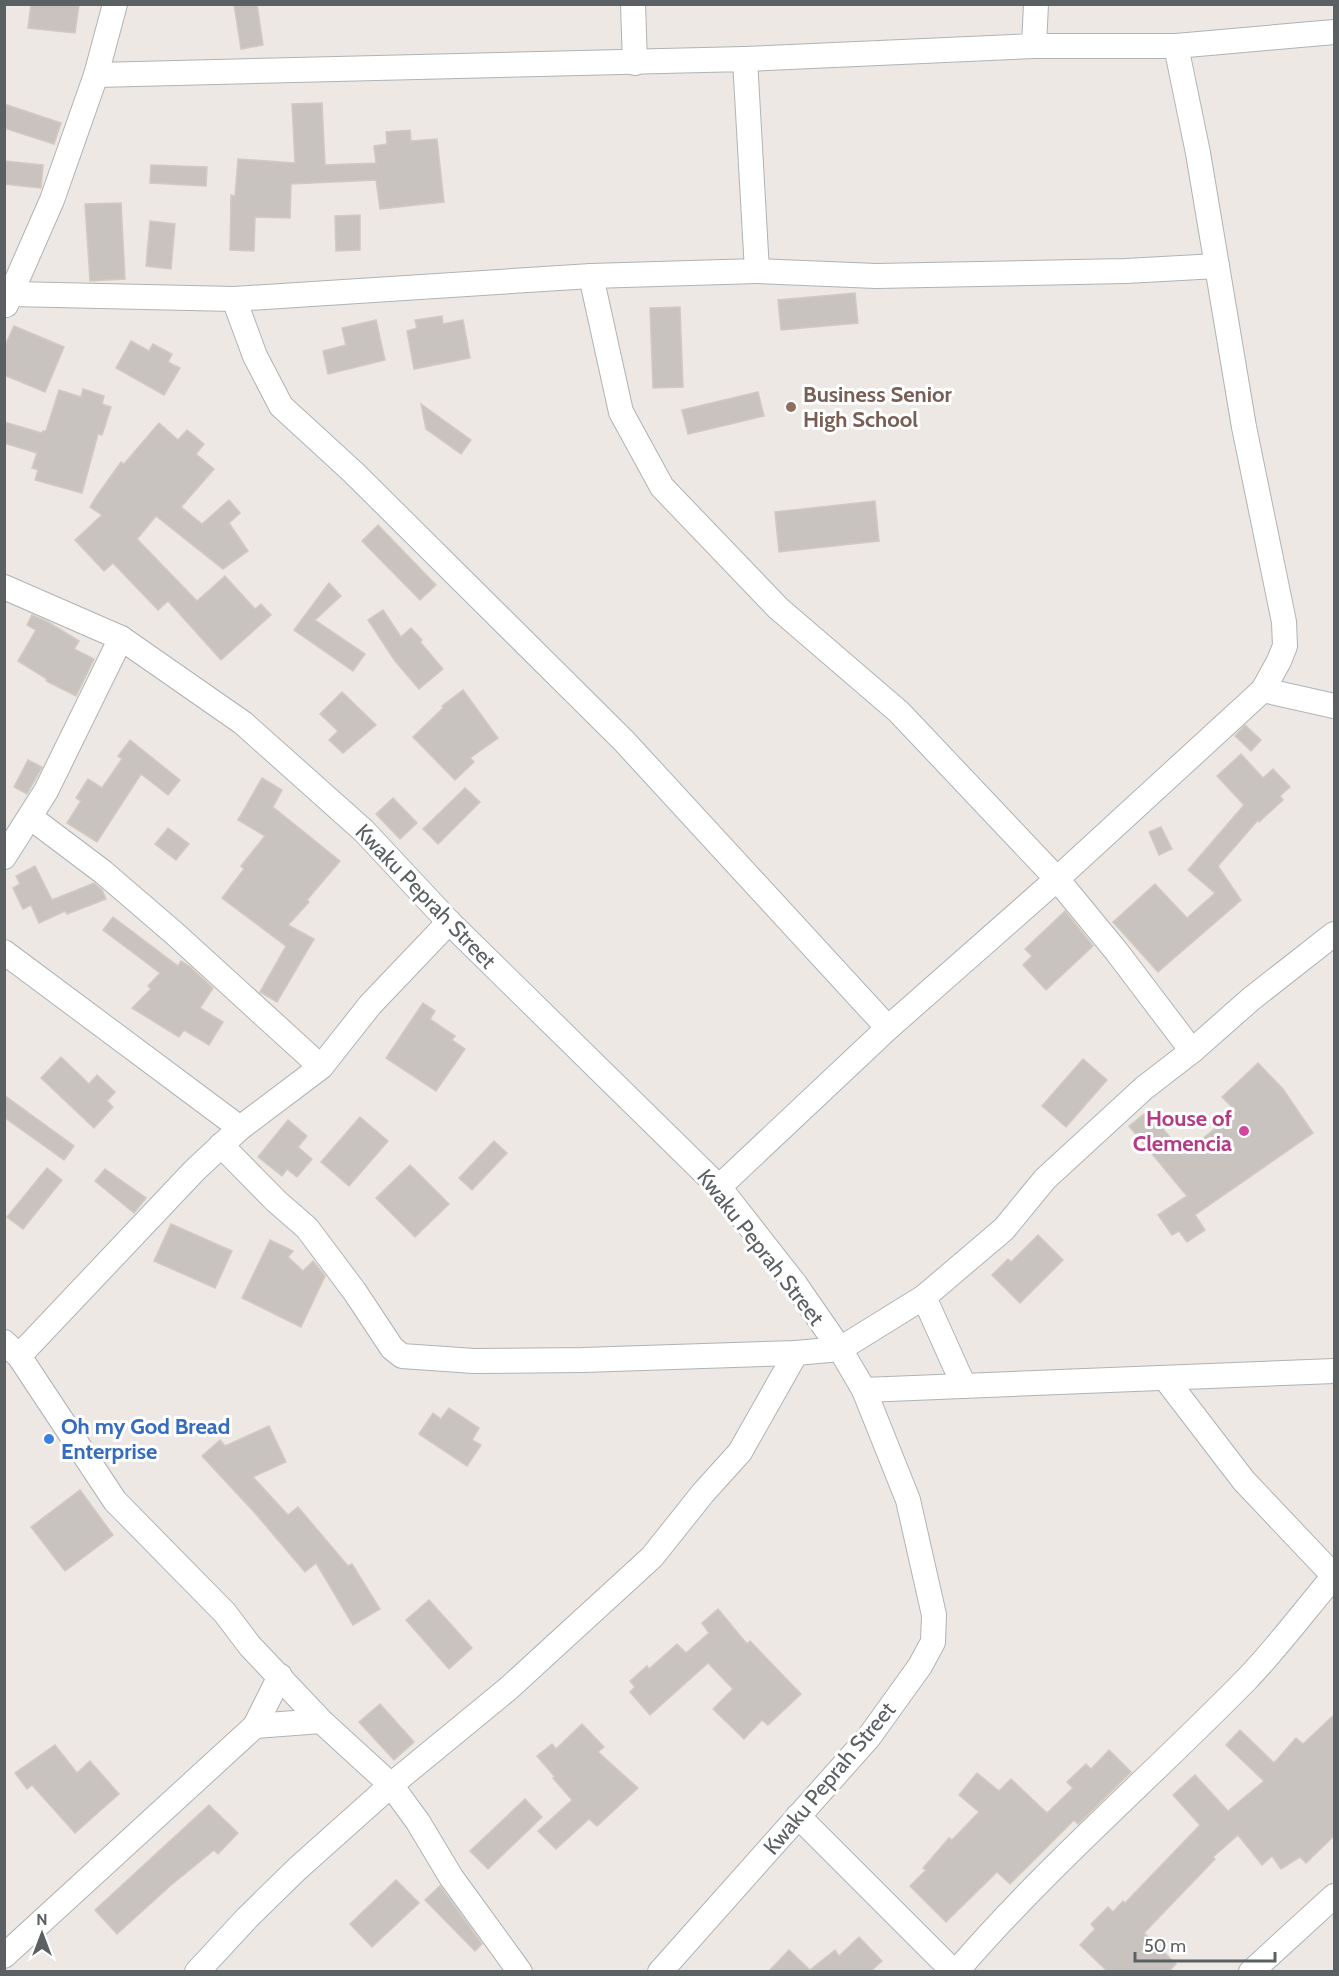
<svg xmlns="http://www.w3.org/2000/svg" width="1339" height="1976" viewBox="0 0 1339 1976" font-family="Cabin,sans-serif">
  <rect width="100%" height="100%" fill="#ede8e3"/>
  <g fill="#c8c3bf" stroke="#d2c9c2" stroke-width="1.5">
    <polygon points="31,4 79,4 75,33 28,28"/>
    <polygon points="234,4 257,4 263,45 241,49"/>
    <polygon points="322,103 325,165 376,163 374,146 387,144 386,132 410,130 411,141 437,139 444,202 380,209 376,180 291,184 290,218 255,217 254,251 230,250 231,195 235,196 238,159 295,163 292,104"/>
    <polygon points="4,104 61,123 54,144 4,128"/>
    <polygon points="4,161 43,165 41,188 4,184"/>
    <polygon points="151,165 207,167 206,186 150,183"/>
    <polygon points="121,203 125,279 90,281 85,204"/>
    <polygon points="360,215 360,250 336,251 335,216"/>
    <polygon points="150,221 175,224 171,269 146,266"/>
    <polygon points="855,293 858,323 781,330 778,300"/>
    <polygon points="680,307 683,387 653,388 650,308"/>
    <polygon points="442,316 443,324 463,320 470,358 414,369 407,331 417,328 415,320"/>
    <polygon points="376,320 385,360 328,374 323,351 346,345 342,328"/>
    <polygon points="14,326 64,347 45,392 4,375 4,348"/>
    <polygon points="131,341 149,351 153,344 172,354 168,362 180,368 164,395 116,368"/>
    <polygon points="83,389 104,396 102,404 111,407 102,435 98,434 82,493 35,480 38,470 32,468 37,453 4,443 4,422 42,433 43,431 46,431 59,390 81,397"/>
    <polygon points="758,392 764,416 688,434 682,410"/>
    <polygon points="421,404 471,440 461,454 426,429"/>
    <polygon points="159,423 178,440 187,430 204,444 196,454 214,469 181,507 202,524 229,500 240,513 229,523 248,551 223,569 156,516 137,539 197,601 225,576 255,609 261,604 271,615 221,660 168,601 158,610 113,563 104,571 75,540 102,515 90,507 96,497 121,462 124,464"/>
    <polygon points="875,501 879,541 779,552 775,512"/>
    <polygon points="378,525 436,585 420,600 362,541"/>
    <polygon points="329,583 341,596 315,620 365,654 353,671 294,630"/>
    <polygon points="383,610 401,637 411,628 422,640 420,642 443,669 419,689 395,661 368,620"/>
    <polygon points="32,615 48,622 79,641 74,649 94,659 76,696 46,681 47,679 18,661 36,630 27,625"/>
    <polygon points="463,690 498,738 470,758 474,762 455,780 413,737 443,708 442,706"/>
    <polygon points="342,692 376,725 343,753 329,740 338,731 320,714"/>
    <polygon points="1245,725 1261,740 1251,751 1235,736"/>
    <polygon points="130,740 180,780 168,795 141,774 97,842 67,823 81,801 76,798 88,779 102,788 122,759 118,756"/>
    <polygon points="1241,754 1263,778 1273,769 1290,787 1280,796 1283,800 1259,822 1258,820 1218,866 1241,900 1158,972 1113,922 1155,884 1187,918 1215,893 1188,870 1244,805 1217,776"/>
    <polygon points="28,760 42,767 27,794 14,787"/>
    <polygon points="262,778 282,790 273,807 340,861 307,900 309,902 288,925 314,939 277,1002 260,992 286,946 222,898 244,869 241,866 265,836 238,820"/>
    <polygon points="465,788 480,802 438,844 423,829"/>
    <polygon points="393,798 417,823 400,839 376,814"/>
    <polygon points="1161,827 1172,849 1159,855 1149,832"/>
    <polygon points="168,828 189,844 176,860 155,844"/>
    <polygon points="35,866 52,900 94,883 102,890 106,899 67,914 65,911 39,923 31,905 23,909 13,888 20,884 16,876"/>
    <polygon points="1065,911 1093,946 1046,990 1023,965 1032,956 1025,949"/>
    <polygon points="113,917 178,966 181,961 189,966 213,988 200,1008 223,1022 209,1045 184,1030 179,1037 132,1008 151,989 148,986 160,973 103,930"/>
    <polygon points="423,1003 435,1011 430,1019 455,1036 452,1040 465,1049 436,1091 386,1058"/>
    <polygon points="61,1057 89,1084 97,1075 115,1092 107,1101 113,1107 94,1128 41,1078"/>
    <polygon points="1083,1059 1107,1080 1066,1127 1042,1106"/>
    <polygon points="1258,1063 1283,1089 1313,1133 1195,1215 1205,1230 1187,1242 1179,1231 1172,1235 1158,1215 1187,1196 1129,1126 1148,1111 1184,1154 1236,1111 1222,1097"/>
    <polygon points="4,1095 74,1146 64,1160 4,1117"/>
    <polygon points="360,1117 388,1141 349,1186 321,1162"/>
    <polygon points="288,1120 307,1136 298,1147 312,1159 297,1177 287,1169 282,1176 258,1157"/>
    <polygon points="494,1141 507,1153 472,1190 459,1178"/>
    <polygon points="410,1165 449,1204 415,1237 376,1198"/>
    <polygon points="47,1168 62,1180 23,1229 7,1217"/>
    <polygon points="105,1169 146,1198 134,1213 95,1181"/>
    <polygon points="171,1224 232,1251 215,1288 154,1261"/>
    <polygon points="1038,1235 1063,1260 1020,1303 992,1275 1008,1259 1011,1262"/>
    <polygon points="270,1240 293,1251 288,1257 303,1271 313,1261 325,1276 301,1327 242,1298"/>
    <polygon points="449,1408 479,1428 472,1440 481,1445 467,1466 419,1434 433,1413 441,1419"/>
    <polygon points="269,1426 286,1462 253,1477 288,1515 298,1507 348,1566 352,1564 380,1609 353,1625 316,1563 305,1572 255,1513 202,1456 220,1440 225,1446"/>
    <polygon points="80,1490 113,1535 65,1571 31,1527"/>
    <polygon points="429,1600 472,1648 449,1669 406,1620"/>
    <polygon points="718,1609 747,1644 750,1641 801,1694 768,1725 762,1720 744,1739 713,1709 733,1689 708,1663 650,1715 630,1692 635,1687 630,1681 647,1666 649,1669 677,1644 686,1653 709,1633 702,1623"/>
    <polygon points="380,1704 414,1742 394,1760 359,1722"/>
    <polygon points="1335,1714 1335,1835 1306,1863 1300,1857 1281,1869 1272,1856 1262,1865 1238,1835 1213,1857 1215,1859 1144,1933 1176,1964 1169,1971 1107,1971 1080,1945 1095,1929 1091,1924 1108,1907 1113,1912 1123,1901 1125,1903 1200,1825 1173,1795 1195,1775 1228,1811 1264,1781 1226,1745 1240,1730 1274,1763 1296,1738 1303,1744"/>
    <polygon points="582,1724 604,1747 598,1752 638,1788 597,1826 589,1819 556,1849 538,1831 572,1800 553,1778 555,1777 537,1756 552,1744 556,1749"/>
    <polygon points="55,1745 77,1773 90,1761 119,1794 75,1833 32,1785 27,1789 15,1773"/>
    <polygon points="1109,1750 1131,1772 1078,1824 1074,1820 1010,1884 997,1872 946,1922 910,1886 926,1870 923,1868 949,1838 952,1840 979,1812 959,1795 977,1773 999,1791 1011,1779 1047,1813 1073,1788 1067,1782 1086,1764 1091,1769"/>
    <polygon points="525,1799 542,1817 488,1869 470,1851"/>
    <polygon points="209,1805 238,1833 218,1854 214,1850 170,1886 117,1934 95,1910"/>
    <polygon points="396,1880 419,1903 372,1947 350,1924"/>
    <polygon points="440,1886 482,1944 475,1951 425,1900"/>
    <polygon points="859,1937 882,1961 871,1971 769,1971 789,1950 810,1970 835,1950 839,1956"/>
  </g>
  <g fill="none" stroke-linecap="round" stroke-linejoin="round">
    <g stroke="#afb3b5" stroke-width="26">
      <g id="minor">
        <polyline points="633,4 635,63"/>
        <polyline points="1034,46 1176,46 1334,32"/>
        <polyline points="745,59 1034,46 1036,4"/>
        <polyline points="757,271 876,276 1126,271 1217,266"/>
        <polyline points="591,276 621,412 662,487 778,608 899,712 1057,879 1117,952 1192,1051"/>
        <polyline points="4,291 12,294 234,299 591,276 757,271 745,59 96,75"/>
        <polyline points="234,299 255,356 281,406 353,472 624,741 888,1028"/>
        <polyline points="6,305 52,200 96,75 115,4"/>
        <polyline points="4,587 121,638 243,723 364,831 449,922 719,1187 795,1284 840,1349 864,1390 908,1500 934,1615 933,1642 920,1666 869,1737 660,1972"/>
        <polyline points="1263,690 1334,706"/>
        <polyline points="30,817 103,872 174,933 321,1067 370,1005 449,922"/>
        <polyline points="4,857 46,791 121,638"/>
        <polyline points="4,952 240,1128"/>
        <polyline points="221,1145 276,1201 307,1228 355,1292 392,1348 402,1356 474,1361 583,1360 796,1353 840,1349 924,1297 1004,1229 1045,1179 1144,1088 1192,1051 1251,999 1334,934"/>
        <polyline points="719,1187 888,1028 1057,879 1263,690 1279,661 1285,646 1284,622 1244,427 1198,153 1176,46"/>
        <polyline points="924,1297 964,1386"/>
        <polyline points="4,1342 19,1356 115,1501 225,1613 250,1646 321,1721 391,1785 418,1822 451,1877 520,1972"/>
        <polyline points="19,1356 195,1170 240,1128 321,1067"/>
        <polyline points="1165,1378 1244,1481 1334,1576"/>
        <polyline points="864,1390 1334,1371"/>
        <polyline points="255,1726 321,1721"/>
        <polyline points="798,1816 954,1972"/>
        <polyline points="4,1956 255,1726 280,1676"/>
        <polyline points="197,1972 247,1918 297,1869 391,1785 509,1688 652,1557 703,1493 740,1452 796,1353"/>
        <path d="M 956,1972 C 1045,1868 1150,1778 1246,1680 C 1277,1648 1305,1610 1334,1576"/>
        <polyline points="1251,1972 1334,1896"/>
      </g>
    </g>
    <use href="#minor" stroke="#fff" stroke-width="24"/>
  </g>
  <circle fill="#8d6e63" stroke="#fff" stroke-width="2" cx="791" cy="407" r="6"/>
  <circle fill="#d1479c" stroke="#fff" stroke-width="2" cx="1244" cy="1131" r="6"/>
  <circle fill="#3f7fe0" stroke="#fff" stroke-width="2" cx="49" cy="1439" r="6"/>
  <g text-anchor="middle" stroke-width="6" stroke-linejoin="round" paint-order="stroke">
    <g font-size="22" font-weight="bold" fill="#785e54" stroke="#fff" text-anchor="start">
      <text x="803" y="402">Business Senior<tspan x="803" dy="25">High School</tspan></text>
    </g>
    <g font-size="22" fill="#5b6163" stroke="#fff">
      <text transform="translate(426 896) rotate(46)" y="8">Kwaku Peprah Street</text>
      <text transform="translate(761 1247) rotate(52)" y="8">Kwaku Peprah Street</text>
      <text transform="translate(829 1778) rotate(-50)" y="8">Kwaku Peprah Street</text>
    </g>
    <g font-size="22" font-weight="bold" fill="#b23c85" stroke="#fff" text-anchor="end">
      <text x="1232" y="1126">House of<tspan x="1232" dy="25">Clemencia</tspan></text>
    </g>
    <g font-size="22" font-weight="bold" fill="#366cbe" stroke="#fff" text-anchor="start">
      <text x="61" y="1434">Oh my God Bread<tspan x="61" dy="25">Enterprise</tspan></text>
    </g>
  </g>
  <rect width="1339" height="1976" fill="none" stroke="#5b6163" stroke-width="12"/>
  <g transform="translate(42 1934)" stroke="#ffffff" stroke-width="4.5" paint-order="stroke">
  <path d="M0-4.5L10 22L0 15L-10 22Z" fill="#5b6163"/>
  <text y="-9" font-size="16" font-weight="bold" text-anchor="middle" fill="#5b6163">N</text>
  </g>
  <path d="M1135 1952v9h140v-9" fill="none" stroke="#5b6163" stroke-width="3"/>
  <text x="1144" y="1952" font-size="18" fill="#5b6163" stroke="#ffffff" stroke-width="4.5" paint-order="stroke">50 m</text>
</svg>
